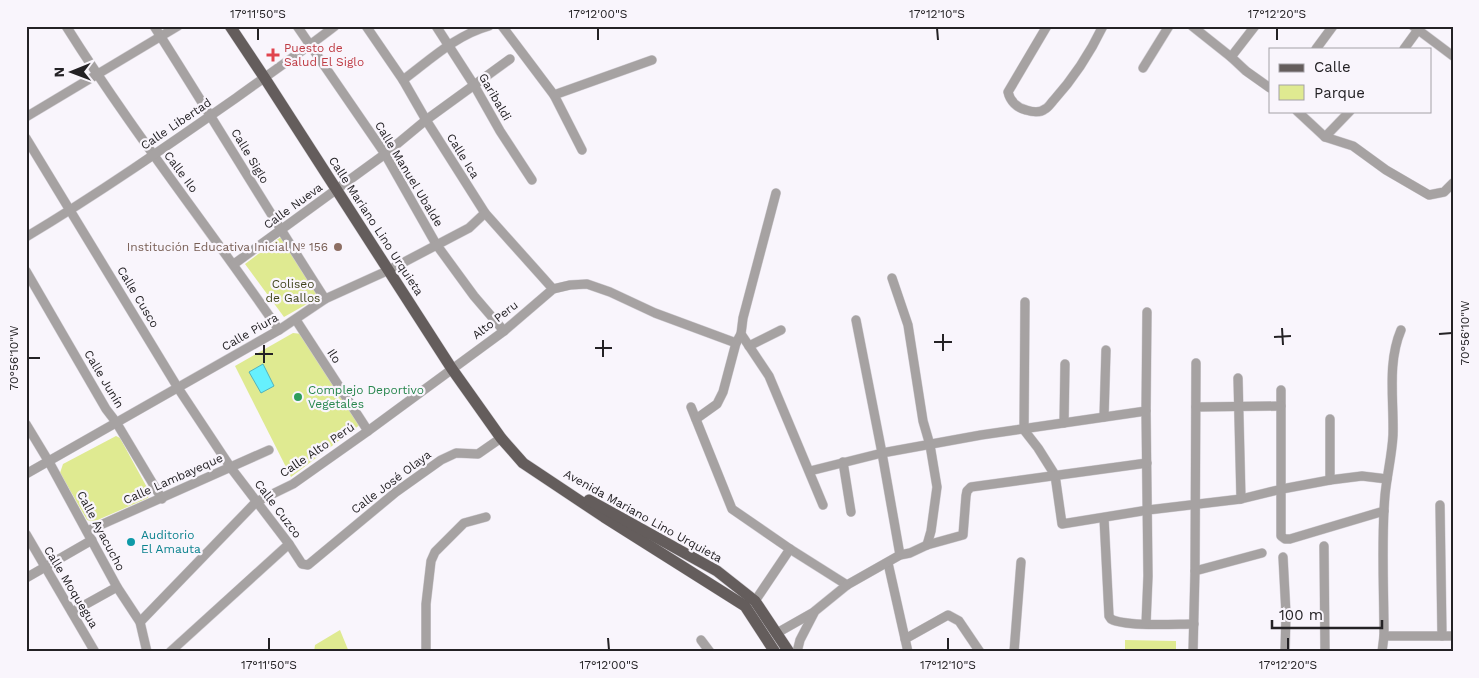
<svg xmlns="http://www.w3.org/2000/svg" width="1479" height="678" viewBox="0 0 1479 678" font-family="'Work Sans',sans-serif">
  <rect width="100%" height="100%" fill="#f9f5fc"/>
  <g fill="#dfea91">
    <polygon points="282,236 321,296 284,317 245,264"/>
    <polygon points="293,333 302,334 361,424 291,477 235,366"/>
    <polygon points="116,436 120,438 150,493 148,498 93,522 87,520 60,473 63,464"/>
    <polygon points="340,630 349,652 314,652 315,645"/>
    <polygon points="1125,640 1176,641 1176,652 1125,652"/>
  </g>
  <polygon fill="#66f0fd" stroke="#52b2bc" points="263,364 274,386 261,393 249,372"/>
  <g fill="none" stroke-linecap="round" stroke-linejoin="round">
    <g stroke="#d3cfd5" stroke-width="10">
      <g id="minor">
        <path d="M 66,26 C 132,131 209,228 279,330"/>
        <path d="M 154,26 C 212,117 267,209 325,299"/>
        <polyline points="297,26 385,154 436,244 474,296 504,331"/>
        <polyline points="366,26 403,80 426,120 485,213 553,289"/>
        <polyline points="436,26 474,85 500,131 532,180"/>
        <polyline points="502,26 554,95 582,150"/>
        <path d="M 1047,26 L 1008,92 C 1010,101 1017,108 1026,110 C 1032,112 1040,113 1045,109 C 1048,108 1051,103 1053,101 C 1073,79 1090,53 1103,26"/>
        <polyline points="1192,26 1231,57 1246,71 1270,88"/>
        <polyline points="1413,26 1453,56"/>
        <polyline points="1316,49 1333,26"/>
        <polyline points="1404,49 1420,27"/>
        <polyline points="1231,57 1255,26"/>
        <polyline points="1143,68 1169,26"/>
        <path d="M 403,80 C 430,60 456,35 489,26"/>
        <polyline points="554,95 652,60"/>
        <polyline points="1297,111 1325,137 1353,146 1386,170 1429,195 1444,192 1453,183"/>
        <polyline points="26,117 178,26"/>
        <polyline points="1325,137 1350,111"/>
        <polyline points="26,138 178,388 231,468 289,544 302,564 308,565 396,492 441,460 456,453 478,454 501,438"/>
        <polyline points="776,193 743,318 741,334 769,376 823,505"/>
        <path d="M 26,237 C 98,194 167,146 236,98 C 269,74 303,51 335,26"/>
        <polyline points="234,264 385,154 426,120 510,59"/>
        <polyline points="26,271 106,409 116,422 162,499"/>
        <polyline points="892,278 908,325 923,421 930,445 937,487 931,531 927,545"/>
        <polyline points="1025,302 1024,430 1038,448 1055,475 1062,524 1148,510 1241,499 1282,489 1330,480 1362,476 1387,479"/>
        <polyline points="296,320 368,431"/>
        <polyline points="856,320 882,453 900,555"/>
        <polyline points="749,346 781,330"/>
        <polyline points="1238,378 1241,499"/>
        <polyline points="1281,390 1281,536 1285,539 1290,539 1384,511"/>
        <polyline points="691,407 732,509 790,549 847,585"/>
        <polyline points="1196,407 1281,406"/>
        <polyline points="1104,417 1106,350"/>
        <polyline points="696,419 717,404 723,392 736,343"/>
        <polyline points="1064,423 1065,364"/>
        <polyline points="26,424 49,462 117,587 140,622 147,652"/>
        <polyline points="843,462 851,512"/>
        <polyline points="810,471 882,453 981,435 1146,411"/>
        <polyline points="26,474 279,330 325,299 389,270 469,228 485,213"/>
        <polyline points="1330,480 1330,419"/>
        <polyline points="1440,505 1442,636"/>
        <path d="M 1104,518 L 1109,616 L 1111,619 C 1126,627 1174,624 1194,624"/>
        <polyline points="87,531 269,450"/>
        <polyline points="26,534 95,652"/>
        <polyline points="1324,546 1325,652"/>
        <polyline points="1283,557 1286,614 1285,652"/>
        <polyline points="888,563 908,652"/>
        <polyline points="1195,571 1262,553"/>
        <polyline points="26,578 92,540"/>
        <polyline points="755,601 790,549"/>
        <polyline points="72,612 117,587"/>
        <polyline points="140,622 256,502 293,484 368,431 504,331 553,289 570,285 587,284 610,292 655,313 736,343 741,334"/>
        <polyline points="1146,624 1148,576 1146,411 1147,312"/>
        <polyline points="777,633 814,612"/>
        <polyline points="1384,636 1453,636"/>
        <polyline points="905,639 948,615 959,621 980,652"/>
        <polyline points="701,640 710,652"/>
        <polyline points="170,652 289,544"/>
        <polyline points="426,652 426,604 431,561 435,552 464,523 486,517"/>
        <polyline points="797,652 800,640 815,611 847,585 900,555 910,553 927,545 963,535 966,496 967,491 971,487 1147,463"/>
        <polyline points="1014,652 1021,562"/>
        <polyline points="1193,652 1195,571 1196,363"/>
        <path d="M 1382,652 L 1384,636 C 1384,589 1381,541 1385,495 C 1387,475 1392,455 1393,435 C 1394,400 1387,363 1401,330"/>
      </g>
    </g>
    <g stroke="#d3cfd5" stroke-width="12">
      <g id="major">
        <polyline points="230,26 264,77 452,369 501,438 523,463 604,517 745,606 775,652"/>
        <polyline points="589,500 717,571 755,601 789,652"/>
      </g>
    </g>
    <use href="#minor" stroke="#a6a2a2" stroke-width="9"/>
    <use href="#major" stroke="#645d5c" stroke-width="11"/>
  </g>
  <path fill="none" stroke="#242225" stroke-width="2" d="M 258,28 L 258,40M 598,28 L 598,40M 937,28 L 938,40M 1277,28 L 1277,40M 1282,328 L 1283,345M 943,334 L 943,351M 1439,334 L 1452,333M 1274,337 L 1291,336M 603,340 L 603,357M 934,342 L 952,342M 264,345 L 264,363M 595,348 L 612,348M 255,354 L 273,354M 28,358 L 40,358M 269,638 L 269,650M 608,638 L 609,650M 948,638 L 948,650M 1288,638 L 1288,650"/>
  <path fill="#e0444e" stroke="#f9f5fc" stroke-width="2" d="M270.5 47.5h5v5h5v5h-5v5h-5v-5h-5v-5h5z"/>
  <circle fill="#8d6e63" stroke="#f9f5fc" stroke-width="2" cx="338" cy="247" r="5"/>
  <circle fill="#2e9e5b" stroke="#f9f5fc" stroke-width="2" cx="298" cy="397" r="5"/>
  <circle fill="#0f9aa8" stroke="#f9f5fc" stroke-width="2" cx="131" cy="542" r="5"/>
  <g text-anchor="middle" stroke-width="4.5" stroke-linejoin="round" paint-order="stroke">
    <g font-size="12" fill="#be3a42" stroke="#f9f5fc" text-anchor="start">
      <text x="284" y="52">Puesto de<tspan x="284" dy="14">Salud El Siglo</tspan></text>
    </g>
    <g font-size="12" fill="#242225" stroke="#f9f5fc">
      <text transform="translate(495 97) rotate(60)" y="4">Garibaldi</text>
      <text transform="translate(176 124) rotate(-34)" y="4">Calle Libertad</text>
      <text transform="translate(250 156) rotate(59)" y="4">Calle Siglo</text>
      <text transform="translate(463 156) rotate(58)" y="4">Calle Ica</text>
      <text transform="translate(181 172) rotate(53)" y="4">Calle Ilo</text>
      <text transform="translate(409 174) rotate(59)" y="4">Calle Manuel Ubalde</text>
      <text transform="translate(293 206) rotate(-36)" y="4">Calle Nueva</text>
      <text transform="translate(376 226) rotate(57)" y="4">Calle Mariano Lino Urquieta</text>
      <text transform="translate(138 297) rotate(59)" y="4">Calle Cusco</text>
      <text transform="translate(495 320) rotate(-38)" y="4">Alto Peru</text>
      <text transform="translate(250 332) rotate(-30)" y="4">Calle Piura</text>
      <text transform="translate(334 356) rotate(57)" y="4">Ilo</text>
      <text transform="translate(104 379) rotate(59)" y="4">Calle Junín</text>
      <text transform="translate(317 450) rotate(-34)" y="4">Calle Alto Perú</text>
      <text transform="translate(173 479) rotate(-24)" y="4">Calle Lambayeque</text>
      <text transform="translate(391 482) rotate(-37)" y="4">Calle José Olaya</text>
      <text transform="translate(278 509) rotate(53)" y="4">Calle Cuzco</text>
      <text transform="translate(643 516) rotate(29)" y="4">Avenida Mariano Lino Urquieta</text>
      <text transform="translate(101 531) rotate(62)" y="4">Calle Ayacucho</text>
      <text transform="translate(71 587) rotate(59)" y="4">Calle Moquegua</text>
    </g>
    <g font-size="12" fill="#785e54" stroke="#f9f5fc" text-anchor="end">
      <text x="328" y="251">Institución Educativa Inicial Nº 156</text>
    </g>
    <g font-size="12" fill="#41451d" stroke="#f9f5fc">
      <text x="293" y="288">Coliseo<tspan x="293" dy="14">de Gallos</tspan></text>
    </g>
    <g font-size="12" fill="#27864d" stroke="#f9f5fc" text-anchor="start">
      <text x="308" y="394">Complejo Deportivo<tspan x="308" dy="14">Vegetales</tspan></text>
    </g>
    <g font-size="12" fill="#0d838f" stroke="#f9f5fc" text-anchor="start">
      <text x="141" y="539">Auditorio<tspan x="141" dy="14">El Amauta</tspan></text>
    </g>
  </g>
  <rect width="1479" height="678" fill="none" stroke="#f9f5fc" stroke-width="55"/>
  <rect x="1269" y="48" width="162" height="65" fill="#f9f5fc" stroke="#a4a1a6"/>
  <rect x="1279" y="64" width="25" height="8" fill="#645d5c" stroke="#a4a1a6"/>
  <text x="1314" y="72" font-size="15" fill="#242225">Calle</text>
  <rect x="1279" y="85" width="25" height="15" fill="#dfea91" stroke="#a4a1a6"/>
  <text x="1314" y="98" font-size="15" fill="#242225">Parque</text>
  <g transform="translate(72 72) rotate(269)" stroke="#f9f5fc" stroke-width="4" paint-order="stroke">
  <path d="M0-4L9 19L0 12L-9 19Z" fill="#242225"/>
  <text y="-8" font-size="14" font-weight="bold" text-anchor="middle" fill="#242225">N</text>
  </g>
  <path d="M1272 620v8h110v-8" fill="none" stroke="#242225" stroke-width="2.5"/>
  <text x="1279" y="620" font-size="15" fill="#242225" stroke="#f9f5fc" stroke-width="4" paint-order="stroke">100 m</text>
  <rect x="28" y="28" width="1424" height="622" fill="none" stroke="#242225" stroke-width="2"/>
  <g font-size="12" text-anchor="middle" fill="#242225">
    <text x="258" y="18">17°11'50"S</text>
    <text x="598" y="18">17°12'00"S</text>
    <text x="937" y="18">17°12'10"S</text>
    <text x="1277" y="18">17°12'20"S</text>
    <text transform="translate(1465 333) rotate(-90)" y="4">70°56'10"W</text>
    <text transform="translate(14 358) rotate(-90)" y="4">70°56'10"W</text>
    <text x="269" y="669">17°11'50"S</text>
    <text x="609" y="669">17°12'00"S</text>
    <text x="948" y="669">17°12'10"S</text>
    <text x="1288" y="669">17°12'20"S</text>
  </g>
</svg>
